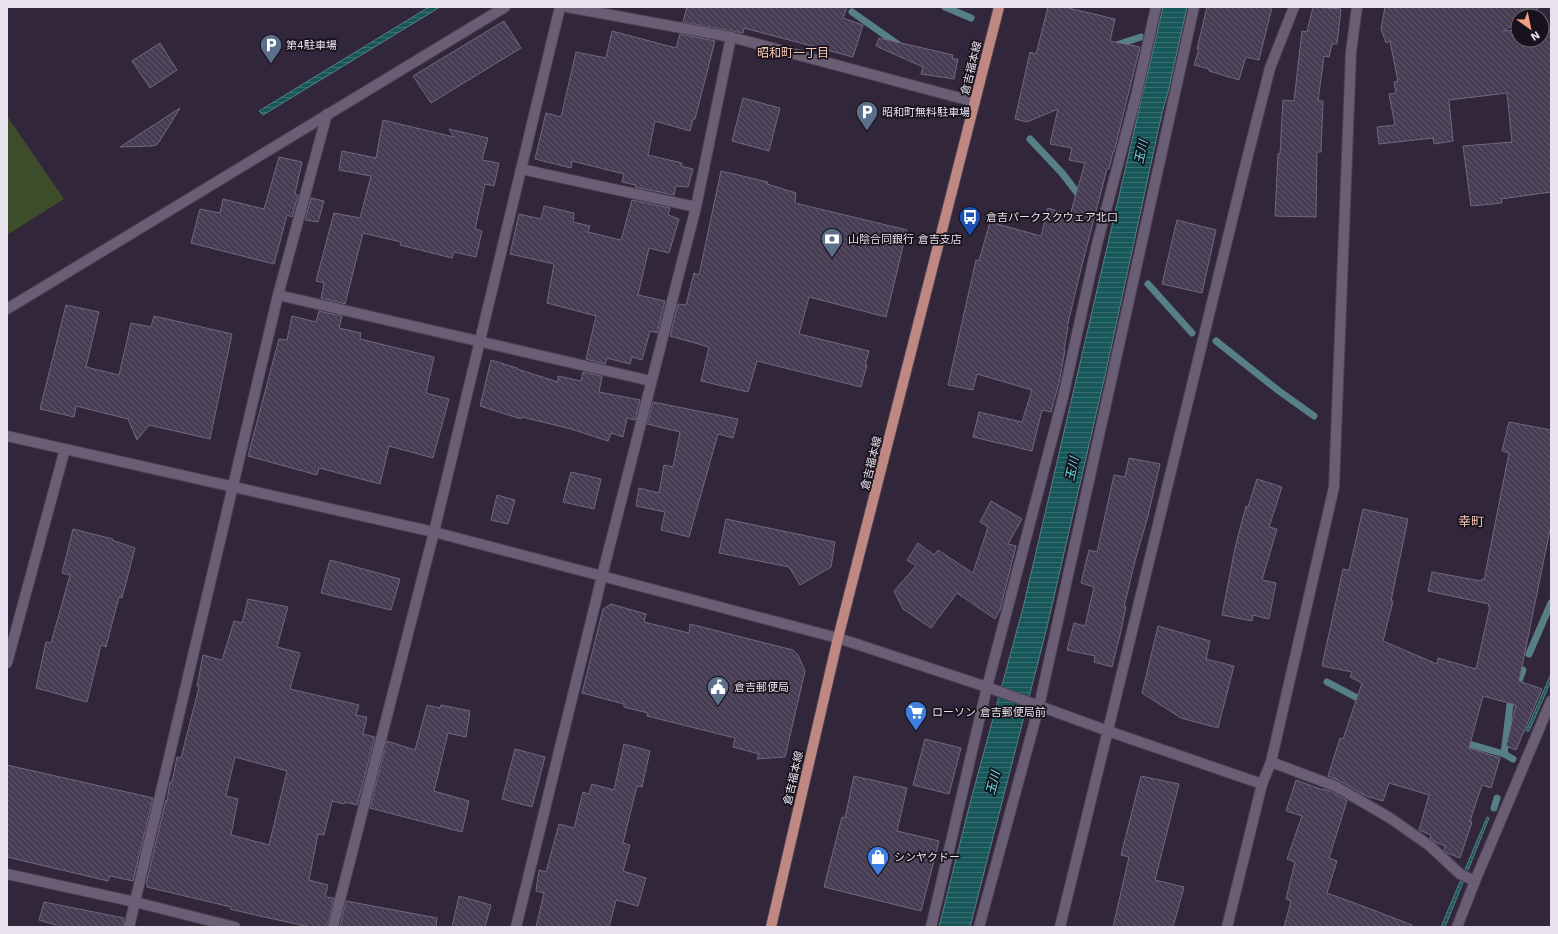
<svg xmlns="http://www.w3.org/2000/svg" width="1558" height="934" viewBox="0 0 1558 934" font-family="'Work Sans','Noto Sans JP',sans-serif">
  <defs>
    <pattern id="water-rules" width="6" height="5" patternUnits="userSpaceOnUse"><rect width="6" height="5" fill="#185759"/><path d="M0 2.5h6" fill="none" stroke="#3a6f71"/></pattern>
    <pattern id="building-back-hatch" width="6" height="6" patternUnits="userSpaceOnUse"><rect width="6" height="6" fill="#463d53"/><path d="M-1 5l2 2M0 0l6 6M5-1l2 2" fill="none" stroke="#61596c"/></pattern>
  </defs>
  <rect width="100%" height="100%" fill="#31263a"/>
  <polygon fill="#3d4c2b" points="7,116 64,199 7,235"/>
  <g fill="url(#water-rules)" stroke="#568086">
    <polygon points="429,7 440,7 263,115 259,111"/>
    <polygon points="1163,7 1187,7 1168,92 1162,113 1106,371 1047,627 970,927 939,927 969,807 1023,608"/>
    <polygon points="1551,674 1551,681 1529,731 1526,731"/>
    <polygon points="1487,817 1489,818 1445,927 1441,927"/>
  </g>
  <g fill="none" stroke-linecap="round" stroke-linejoin="round">
    <g stroke="#568086" stroke-width="7">
      <polyline points="945,7 971,18"/>
      <polyline points="852,12 899,45"/>
      <polyline points="1113,46 1141,37"/>
      <polyline points="1030,139 1062,173 1082,199"/>
      <polyline points="1148,284 1192,333"/>
      <polyline points="1216,341 1279,391 1314,416"/>
      <polyline points="1529,654 1551,603"/>
      <polyline points="1327,682 1365,702"/>
      <polyline points="1462,742 1504,754 1513,759"/>
      <polyline points="1504,754 1510,705 1523,670"/>
      <polyline points="1494,808 1497,798"/>
    </g>
  </g>
  <g fill="url(#building-back-hatch)" stroke="#716880" fill-rule="evenodd">
    <polygon points="687,7 847,7 843,18 863,25 853,57 744,28 743,33 683,22"/>
    <polygon points="1048,7 1064,7 1115,19 1110,41 1140,47 1114,152 1113,152 1109,169 1107,169 1082,265 1067,327 1068,327 1064,350 1065,350 1059,383 1051,412 1042,410 1032,451 973,437 979,412 1022,422 1032,390 977,374 973,390 948,385 976,260 979,261 990,222 1041,236 1048,208 1070,215 1085,163 1069,160 1072,148 1050,144 1058,109 1027,122 1015,119 1030,52 1036,54"/>
    <polygon points="1207,7 1272,7 1259,60 1246,57 1239,80 1209,71 1209,69 1194,65 1199,49 1197,49"/>
    <polygon points="1313,7 1341,9 1337,44 1332,44 1329,57 1324,56 1318,101 1323,101 1321,152 1317,152 1316,217 1275,216 1278,154 1280,154 1283,100 1294,101 1302,31 1307,32"/>
    <polygon points="1385,7 1540,7 1527,16 1518,16 1518,22 1503,31 1518,30 1518,40 1542,40 1542,28 1551,27 1551,192 1501,199 1502,203 1471,206 1463,146 1512,142 1507,93 1449,100 1453,141 1434,144 1433,138 1379,144 1377,127 1395,125 1389,94 1396,93 1394,82 1398,81 1390,41 1386,43 1381,29"/>
    <polygon points="504,21 521,48 431,103 413,76"/>
    <polygon points="612,31 676,48 680,34 715,41 695,119 693,119 690,131 655,121 648,155 682,163 681,166 693,169 688,187 676,186 674,195 635,187 636,185 622,182 624,174 572,161 571,168 535,159 546,113 561,117 576,52 606,58"/>
    <polygon points="879,38 953,55 952,59 958,59 954,79 921,74 923,67 876,46"/>
    <polygon points="160,43 177,70 150,88 132,61"/>
    <polygon points="743,98 780,108 769,151 732,141"/>
    <polygon points="180,108 159,142 156,145 152,146 120,147"/>
    <polygon points="383,120 454,137 449,129 488,138 482,160 499,163 494,186 485,184 475,229 482,231 476,257 454,252 452,258 400,245 401,242 363,233 345,304 321,298 324,283 316,281 334,213 360,218 371,176 339,170 342,151 376,158"/>
    <polygon points="279,157 302,162 295,194 298,195 292,217 287,215 274,264 191,243 200,209 220,213 223,199 264,209"/>
    <polygon points="721,171 768,182 767,184 796,193 795,203 907,230 886,317 809,297 799,334 869,351 865,365 867,365 861,387 757,361 748,392 701,381 709,347 670,336 678,304 686,305 694,273 699,275"/>
    <polygon points="311,198 324,201 318,222 305,220"/>
    <polygon points="632,200 670,208 668,215 679,219 669,253 649,248 638,295 665,301 657,333 650,331 642,360 632,357 630,364 607,358 605,364 586,359 596,316 547,303 554,264 510,254 519,214 541,219 544,206 574,213 573,222 590,226 588,232 621,240"/>
    <polygon points="1177,220 1216,230 1202,293 1162,284"/>
    <polygon points="66,305 99,312 86,367 119,375 131,323 151,327 154,316 232,334 210,439 149,425 137,440 128,419 76,406 74,417 40,409"/>
    <polygon points="319,311 342,316 339,328 361,333 360,339 434,357 426,393 449,399 433,458 389,446 380,484 319,468 317,475 248,456 279,339 287,340 292,316 316,322"/>
    <polygon points="491,360 517,368 517,369 558,382 558,376 581,381 583,372 602,376 599,392 640,400 635,420 627,418 623,437 611,433 608,441 571,429 522,417 521,419 480,406"/>
    <polygon points="653,402 738,419 733,438 718,434 689,537 661,530 665,512 636,506 639,488 659,493 664,465 673,467 680,432 647,424"/>
    <polygon points="1509,422 1551,430 1551,525 1519,681 1542,689 1516,750 1506,746 1516,705 1483,696 1469,748 1500,758 1491,788 1482,785 1470,821 1472,822 1460,858 1447,853 1444,850 1445,846 1435,842 1430,838 1431,835 1419,830 1429,795 1389,783 1383,801 1366,796 1338,780 1328,776 1340,738 1343,739 1362,683 1350,677 1352,672 1322,666 1343,569 1349,570 1363,509 1408,519 1391,601 1393,601 1383,641 1437,664 1438,658 1476,669 1490,606 1488,606 1489,604 1428,591 1432,572 1481,581 1482,579 1484,580 1509,453 1502,451"/>
    <polygon points="1129,458 1160,464 1148,516 1135,561 1124,607 1126,607 1120,635 1112,667 1094,662 1095,656 1067,650 1074,623 1085,626 1094,587 1081,583 1089,550 1097,552 1114,475 1125,477"/>
    <polygon points="571,472 601,479 594,509 563,502"/>
    <polygon points="1257,479 1282,487 1269,527 1277,529 1262,580 1276,583 1269,619 1253,615 1252,621 1222,615 1235,548 1246,506 1248,507"/>
    <polygon points="497,495 515,500 508,524 491,520"/>
    <polygon points="991,501 1022,519 1008,544 1016,546 1000,610 995,619 957,593 931,628 903,609 894,591 916,566 907,560 918,543 934,555 938,550 973,573 988,527 980,522"/>
    <polygon points="726,519 835,542 831,567 800,585 789,567 719,553"/>
    <polygon points="73,529 113,539 112,540 135,548 122,598 119,597 106,647 101,645 87,702 36,688 46,642 51,643 70,575 62,573"/>
    <polygon points="330,560 400,579 391,610 321,593"/>
    <path d="M 248,599 L 288,607 L 277,647 L 300,653 L 290,689 L 359,705 L 356,715 L 367,717 L 363,734 L 375,737 L 357,805 L 345,802 L 344,804 L 332,801 L 324,835 L 318,834 L 309,880 L 328,885 L 325,897 L 334,898 L 327,927 L 310,927 L 251,914 L 230,909 L 231,907 L 147,887 L 147,885 L 146,884 L 166,800 L 167,801 L 170,782 L 172,782 L 177,757 L 181,758 L 199,687 L 197,686 L 203,655 L 222,660 L 234,621 L 242,623 ZM 235,757 L 287,771 L 269,845 L 231,835 L 238,799 L 226,796 Z"/>
    <polygon points="611,604 646,614 644,622 689,633 690,624 793,650 798,655 805,671 785,757 757,759 759,754 733,747 735,738 647,716 648,713 624,707 624,704 582,693 603,609"/>
    <polygon points="1158,626 1210,641 1206,659 1234,666 1218,728 1181,718 1142,693"/>
    <polygon points="427,705 440,708 441,705 470,711 466,737 448,733 434,791 469,801 462,832 370,808 387,741 415,750"/>
    <polygon points="925,739 961,748 949,794 913,785"/>
    <polygon points="624,744 650,751 642,787 637,786 623,843 630,845 623,871 646,878 638,906 616,900 609,927 536,927 544,893 536,891 539,870 546,872 559,824 574,828 583,792 589,794 592,784 614,790"/>
    <polygon points="515,749 545,757 532,807 502,799"/>
    <polygon points="7,765 153,798 133,881 110,876 108,881 7,857"/>
    <polygon points="854,776 907,788 897,831 939,841 921,911 824,887 842,817 845,818"/>
    <polygon points="1141,776 1179,784 1155,880 1184,887 1173,927 1113,927 1129,857 1121,855"/>
    <polygon points="1296,780 1323,790 1324,789 1332,792 1347,801 1329,858 1337,861 1327,893 1360,905 1412,925 1412,927 1284,927 1291,901 1286,899 1295,862 1287,859 1302,816 1286,811"/>
    <polygon points="459,896 491,905 485,927 452,927"/>
    <polygon points="346,901 437,918 436,927 340,927"/>
    <polygon points="44,902 124,918 123,927 56,927 56,925 39,920"/>
  </g>
  <g fill="none" stroke-linecap="round" stroke-linejoin="round">
    <g stroke="#4b4152" stroke-width="12">
      <polyline id="pedestrian" points="1060,927 1246,163 1270,68 1294,7"/>
    </g>
    <g stroke="#4b4152" stroke-width="12">
      <g id="minor">
        <polyline points="567,7 731,37 975,102"/>
        <polyline points="521,169 696,207"/>
        <polyline points="278,295 651,381"/>
        <polyline points="7,663 65,449"/>
        <polyline points="1271,762 1335,786 1390,818 1430,846 1460,874 1475,881"/>
        <polyline points="7,874 135,902 235,927"/>
        <polyline points="129,927 278,295 327,114"/>
        <polyline points="333,927 434,532 560,7"/>
        <polyline points="516,927 602,576 696,207 731,37"/>
        <polyline points="931,927 987,687 1063,397 1097,244 1136,96 1156,7"/>
        <polyline points="979,927 1039,706 1194,7"/>
        <polyline points="1457,927 1475,881 1551,701"/>
      </g>
    </g>
    <g stroke="#4b4152" stroke-width="12">
      <g id="tertiary">
        <polyline points="7,309 505,7"/>
        <polyline points="7,436 434,532 838,638 987,687 1108,731 1262,784"/>
        <polyline points="1227,927 1262,784 1271,762 1334,487 1351,52 1357,7"/>
      </g>
    </g>
    <g stroke="#4b4152" stroke-width="12">
      <polyline id="primary" points="771,927 838,638 999,7"/>
    </g>
    <use href="#pedestrian" stroke="#6a5e75" stroke-width="10"/>
    <use href="#minor" stroke="#6a5e75" stroke-width="10"/>
    <use href="#tertiary" stroke="#6a5e75" stroke-width="10"/>
    <use href="#primary" stroke="#bf8880" stroke-width="10"/>
  </g>
  <defs>
    <g id="parking-pin" transform="scale(1.15)"><path d="M0 17L-7.5 6A9.5 9.5 0 1 1 7.5 6Z" fill="#5c6f8a" stroke="#17121b"/><path d="M-3.5-5.5H1a3.5 3.5 0 0 1 0 7H-1V5.5H-3.5ZM-1-3.4V-.6H.8a1.4 1.4 0 0 0 0-2.8Z" fill="#fff"/></g>
    <g id="bus-pin" transform="scale(1.15)"><path d="M0 17L-7.5 6A9.5 9.5 0 1 1 7.5 6Z" fill="#1a4fb4" stroke="#17121b"/><path d="M-5-6H5V4H4V6H2V4H-2V6H-4V4H-5ZM-3.5-4V0h7V-4ZM-3.5 1.2v1.5H-2V1.2ZM2 1.2v1.5H3.5V1.2Z" fill="#fff"/></g>
    <g id="bank-pin" transform="scale(1.15)"><path d="M0 17L-7.5 6A9.5 9.5 0 1 1 7.5 6Z" fill="#5c6f8a" stroke="#17121b"/><path d="M-6-4H6V4H-6ZM0-2.3a2.3 2.3 0 1 0 0 4.6a2.3 2.3 0 1 0 0-4.6Z" fill="#fff"/></g>
    <g id="civic-pin" transform="scale(1.15)"><path d="M0 17L-7.5 6A9.5 9.5 0 1 1 7.5 6Z" fill="#5c6f8a" stroke="#17121b"/><path d="M-.6-6.5H3V-4.5H.6V-3L4-1V1h2V6H-6V1h2V-1L-.6-3ZM-1.2 2.5V6h2.4V2.5Z" fill="#fff"/></g>
    <g id="supermarket-pin" transform="scale(1.15)"><path d="M0 17L-7.5 6A9.5 9.5 0 1 1 7.5 6Z" fill="#3f7fe0" stroke="#17121b"/><path d="M-6-5.5h2.5l.6 2H6L4.5 2H-2.5L-4.4-4H-6ZM-1.5 3.2a1.3 1.3 0 1 0 .1 0ZM3 3.2a1.3 1.3 0 1 0 .1 0Z" fill="#fff"/></g>
    <g id="shop-pin" transform="scale(1.15)"><path d="M0 17L-7.5 6A9.5 9.5 0 1 1 7.5 6Z" fill="#3f7fe0" stroke="#17121b"/><path d="M-5-2.5h2.3a2.7 3.5 0 0 1 5.4 0H5L5.5 6h-11ZM-1.5-2.5h3a1.5 2.3 0 0 0-3 0Z" fill="#fff"/></g>
  </defs>
  <g fill-rule="evenodd">
    <use href="#parking-pin" x="271" y="45"/>
    <use href="#parking-pin" x="867" y="112"/>
    <use href="#bus-pin" x="970" y="217"/>
    <use href="#bank-pin" x="832" y="239"/>
    <use href="#civic-pin" x="718" y="687"/>
    <use href="#supermarket-pin" x="916" y="712"/>
    <use href="#shop-pin" x="878" y="857"/>
  </g>
  <g text-anchor="middle" stroke-width="3.5" stroke-linejoin="round" paint-order="stroke">
    <g font-size="11" fill="#e8e1ee" stroke="#17121b" text-anchor="start">
      <text x="286" y="49">第4駐車場</text>
      <text x="882" y="116">昭和町無料駐車場</text>
      <text x="986" y="221">倉吉パークスクウェア北口</text>
      <text x="848" y="243">山陰合同銀行 倉吉支店</text>
      <text x="734" y="691">倉吉郵便局</text>
      <text x="932" y="716">ローソン 倉吉郵便局前</text>
      <text x="894" y="861">シンヤクドー</text>
    </g>
    <g font-size="11" fill="#e8e1ee" stroke="#17121b">
      <text transform="translate(971 68) rotate(-76)" y="4">倉吉福本線</text>
      <text transform="translate(871 463) rotate(-76)" y="4">倉吉福本線</text>
      <text transform="translate(793 778) rotate(-77)" y="4">倉吉福本線</text>
    </g>
    <g font-size="12" fill="#f9c8b8" stroke="#17121b">
      <text x="793" y="57">昭和町一丁目</text>
    </g>
    <g font-size="12" font-style="italic" fill="#69e0e4" stroke="#17121b">
      <text transform="translate(1141 152) rotate(-78)" y="4">玉川</text>
      <text transform="translate(1072 469) rotate(-78)" y="4">玉川</text>
      <text transform="translate(993 783) rotate(-76)" y="4">玉川</text>
    </g>
    <g font-size="13" fill="#f9c8b8" stroke="#17121b">
      <text x="1471" y="526">幸町</text>
    </g>
  </g>
  <rect width="1558" height="934" fill="none" stroke="#e8e1ee" stroke-width="16"/>
  <g transform="translate(1530 28) rotate(147)"><circle r="19" fill="#17121b" stroke="#6b656f"/>
  <path d="M0-3L7 15L0 10L-7 15Z" fill="#f39f84"/>
  <text y="-6" font-size="11" font-weight="bold" text-anchor="middle" fill="#e8e1ee">N</text>
  </g>
</svg>
